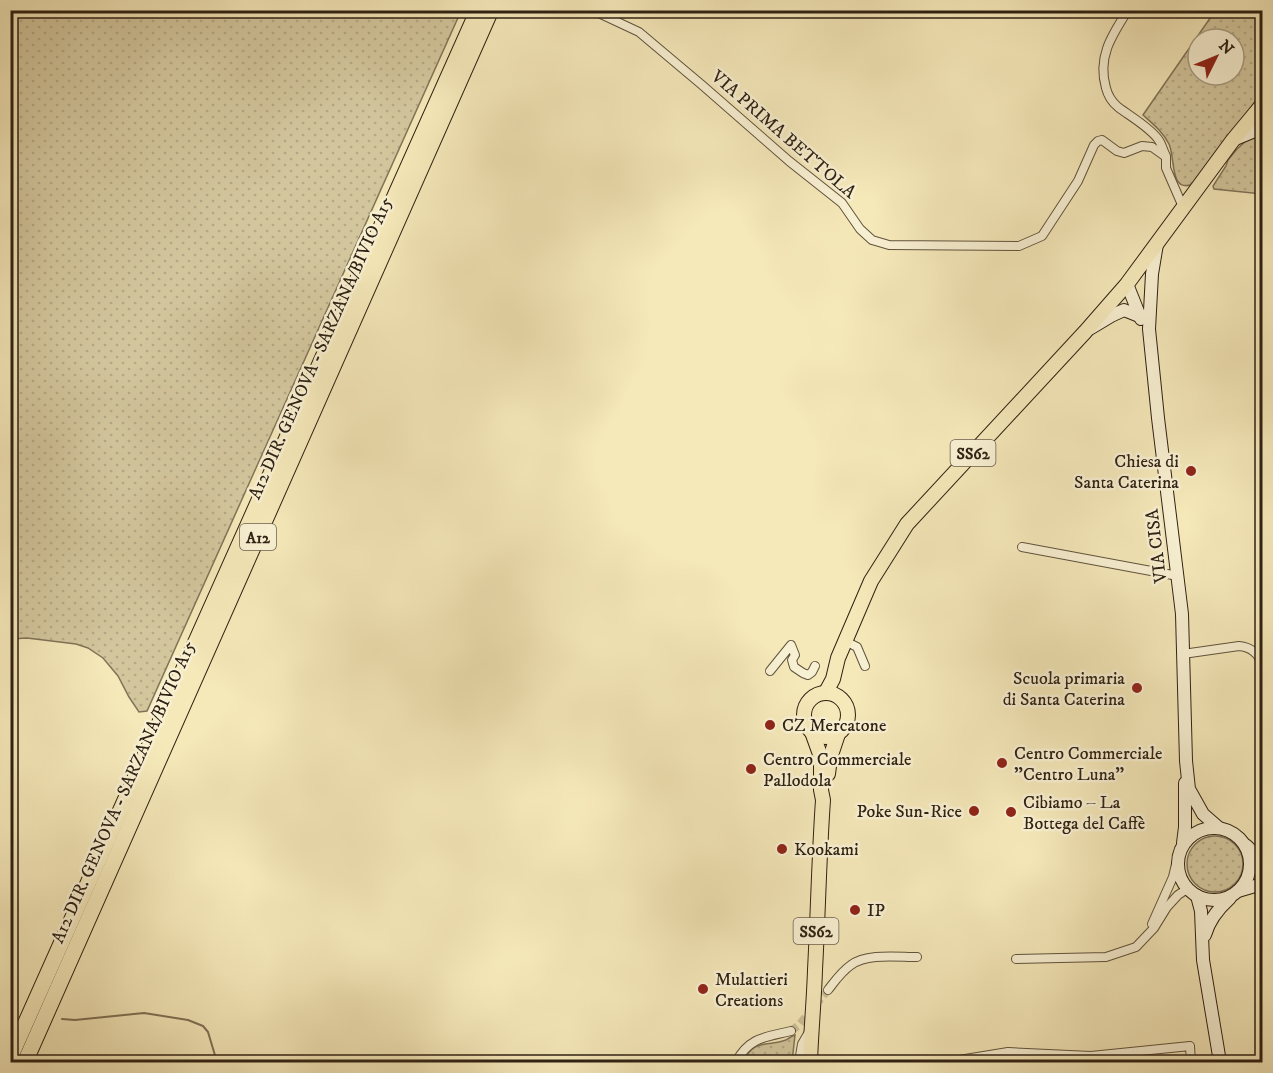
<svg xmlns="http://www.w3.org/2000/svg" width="1273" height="1073" viewBox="0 0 1273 1073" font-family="'IM FELL DW Pica',serif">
  <defs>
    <pattern id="grass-dots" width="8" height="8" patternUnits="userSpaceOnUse" patternTransform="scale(1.5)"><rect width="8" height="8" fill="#d3c69d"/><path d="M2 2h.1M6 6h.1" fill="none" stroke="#b5aa86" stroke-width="1.8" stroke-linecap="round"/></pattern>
  </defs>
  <rect width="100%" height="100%" fill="#f5e8b9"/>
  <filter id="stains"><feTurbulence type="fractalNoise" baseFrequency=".00333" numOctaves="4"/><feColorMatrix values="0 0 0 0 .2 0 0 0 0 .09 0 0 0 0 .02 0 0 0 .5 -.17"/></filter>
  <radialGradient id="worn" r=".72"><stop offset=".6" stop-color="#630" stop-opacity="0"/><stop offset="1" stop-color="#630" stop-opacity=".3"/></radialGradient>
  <g fill="url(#grass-dots)" stroke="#807458" stroke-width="1.5" fill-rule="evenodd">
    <polygon points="10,11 461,11 147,711 139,712 129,697 118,676 103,658 88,648 76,644 27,638 11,639"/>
    <path d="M 1215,11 L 1262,11 L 1262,92 L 1196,183 C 1168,196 1176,158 1169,144 C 1163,132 1153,124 1143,115 ZM 1198,39 L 1234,39 L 1234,75 L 1198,75 Z"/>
    <polygon points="1262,130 1262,194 1214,189 1213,186 1226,166 1228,160 1237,149 1249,138"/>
    <circle cx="1215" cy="864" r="28"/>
    <path d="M 795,1035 L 792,1062 L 743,1062 C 754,1038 767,1047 786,1040 C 789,1038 792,1036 795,1035 Z"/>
  </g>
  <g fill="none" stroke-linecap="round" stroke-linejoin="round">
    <polyline stroke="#7d7055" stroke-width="2" points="62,1019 75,1020 144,1013 188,1020 203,1026 208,1032 217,1062"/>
    <polyline stroke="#cdc098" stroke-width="8" stroke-dasharray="8 4" stroke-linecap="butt" points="791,1031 799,1025 828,990"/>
    <g stroke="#60533c" stroke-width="10">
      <g id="street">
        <polyline points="592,10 639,32 702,85 789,161 842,203 860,229 872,240 889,245 1019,246 1042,236 1078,181 1094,145 1098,141 1102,140 1117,151 1124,153 1142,146 1152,147 1166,157 1166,168 1183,207"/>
        <path d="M 1128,10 C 1112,35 1097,57 1106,88 C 1108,96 1112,102 1118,107 C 1131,117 1148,126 1158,139 C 1162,144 1163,151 1166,156"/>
        <polyline points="1022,547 1178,576"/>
        <polyline points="845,641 857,647 865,666"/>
        <path d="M 1183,654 L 1239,646 C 1251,647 1259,654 1262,665"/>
        <polyline points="770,671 791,645 795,655 792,660 794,667 803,673 808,675 812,672 815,666"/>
        <polyline points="1152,924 1173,877 1177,860"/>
        <polyline points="1016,959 1106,957 1136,947 1154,928 1167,907 1178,895 1187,889"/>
        <path d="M 828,990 C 835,981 841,972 851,965 C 867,953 897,957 917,957"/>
        <path d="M 736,1062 C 749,1037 766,1037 791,1031"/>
        <polyline points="799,1062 802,1044 809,1032"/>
        <polyline points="947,1062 1008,1052 1091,1056 1190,1046 1191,1062"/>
        <polyline points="1247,1062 1262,1059"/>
      </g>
    </g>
    <g stroke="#2e2113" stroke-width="14">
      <g id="secondary">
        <polyline points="1233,140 1262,128"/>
        <polyline points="1157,244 1152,274 1149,329 1158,418 1182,614 1186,761 1189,789 1203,814 1219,828"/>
        <polyline points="1127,284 1141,319"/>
        <polyline points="1091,328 1111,316 1124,310 1139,316"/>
        <circle cx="1214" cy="864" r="36"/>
        <polyline points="1183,843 1185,827 1185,783"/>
        <polyline points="1247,846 1262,862"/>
        <polyline points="1238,891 1262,884"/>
        <polyline points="1197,896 1201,911 1203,960 1220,1062"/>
        <path d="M 1205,935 C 1209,920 1219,908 1230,898"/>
      </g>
    </g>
    <g stroke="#2e2113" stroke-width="16">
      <g id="primary">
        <polyline points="826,692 833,679 838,658 871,581 907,524 1085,332 1127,284 1233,140 1262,105"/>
        <circle cx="826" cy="715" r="22"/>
        <polyline points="828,774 830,758 838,734"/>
        <path d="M 810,1062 C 811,1032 814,1001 815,970 C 818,914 819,857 823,800 L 821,790 L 821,757 L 812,732"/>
      </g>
    </g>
    <g stroke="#2e2113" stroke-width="17">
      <g id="highway">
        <polyline points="10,1058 478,10"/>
        <polyline points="25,1062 491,10"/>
      </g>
    </g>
    <use href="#street" stroke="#f8f0d2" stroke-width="8"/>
    <use href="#secondary" stroke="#f8f0d2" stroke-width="12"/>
    <use href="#primary" stroke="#f5e8b9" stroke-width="14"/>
    <use href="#highway" stroke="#f5e8b9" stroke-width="15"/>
  </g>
  <g fill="#8f2418" stroke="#f8f0d2" stroke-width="2">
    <circle cx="1191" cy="471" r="6"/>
    <circle cx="1137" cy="688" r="6"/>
    <circle cx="770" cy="725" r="6"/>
    <circle cx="1002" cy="763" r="6"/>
    <circle cx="751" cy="769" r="6"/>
    <circle cx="974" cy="811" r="6"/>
    <circle cx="1011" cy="812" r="6"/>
    <circle cx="782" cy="849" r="6"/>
    <circle cx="855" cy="910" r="6"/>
    <circle cx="703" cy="989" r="6"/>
  </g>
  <g text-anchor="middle" stroke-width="5" stroke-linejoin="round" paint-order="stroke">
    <g fill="#f8f0d2" stroke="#6b5f4c" stroke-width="1.5">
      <rect x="950.5" y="440" width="45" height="26" rx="4.5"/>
      <rect x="240" y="524" width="36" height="26" rx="4.5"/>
      <rect x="793.5" y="918" width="45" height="26" rx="4.5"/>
    </g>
    <g font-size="16" font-weight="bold" fill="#2e2113">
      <text x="973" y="459">SS62</text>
      <text x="258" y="543">A12</text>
      <text x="816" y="937">SS62</text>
    </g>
    <g font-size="18" fill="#2e2113" stroke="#f8f0d2">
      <text transform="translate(784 134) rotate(41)" y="6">VIA PRIMA BETTOLA</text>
      <text transform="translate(320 348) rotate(-66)" y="6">A12 DIR. GENOVA - SARZANA/BIVIO A15</text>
      <text transform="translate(1156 546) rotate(-97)" y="6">VIA CISA</text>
      <text transform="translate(123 792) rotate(-66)" y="6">A12 DIR. GENOVA - SARZANA/BIVIO A15</text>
    </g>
    <g font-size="18" fill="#2e2113" stroke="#f8f0d2" text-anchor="start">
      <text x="1179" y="467" text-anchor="end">Chiesa di<tspan x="1179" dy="21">Santa Caterina</tspan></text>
      <text x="1125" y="684" text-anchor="end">Scuola primaria<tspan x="1125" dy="21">di Santa Caterina</tspan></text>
      <text x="782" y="731">CZ Mercatone</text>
      <text x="1014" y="759">Centro Commerciale<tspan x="1014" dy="21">"Centro Luna"</tspan></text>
      <text x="763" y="765">Centro Commerciale<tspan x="763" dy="21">Pallodola</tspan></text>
      <text x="1023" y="808">Cibiamo – La<tspan x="1023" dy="21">Bottega del Caffè</tspan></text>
      <text x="962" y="817" text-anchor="end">Poke Sun-Rice</text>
      <text x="794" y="855">Kookami</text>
      <text x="867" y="916">IP</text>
      <text x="715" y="985">Mulattieri<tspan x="715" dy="21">Creations</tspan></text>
    </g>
  </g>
  <rect width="1273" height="1073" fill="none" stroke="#f5e8b9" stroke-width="36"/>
  <rect x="12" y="12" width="1249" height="1049" fill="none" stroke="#2e2113" stroke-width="3"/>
  <rect x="18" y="18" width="1237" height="1037" fill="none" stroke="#2e2113" stroke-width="1.5"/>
  <g transform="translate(1216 57) rotate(47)"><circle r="28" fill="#f8f0d2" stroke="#a79d86" stroke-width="1.5"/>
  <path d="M0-4.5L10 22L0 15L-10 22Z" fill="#8f2418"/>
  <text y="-9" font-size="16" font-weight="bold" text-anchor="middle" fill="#2e2113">N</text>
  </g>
  <rect width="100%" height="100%" filter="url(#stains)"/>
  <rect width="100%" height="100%" fill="url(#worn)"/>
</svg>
